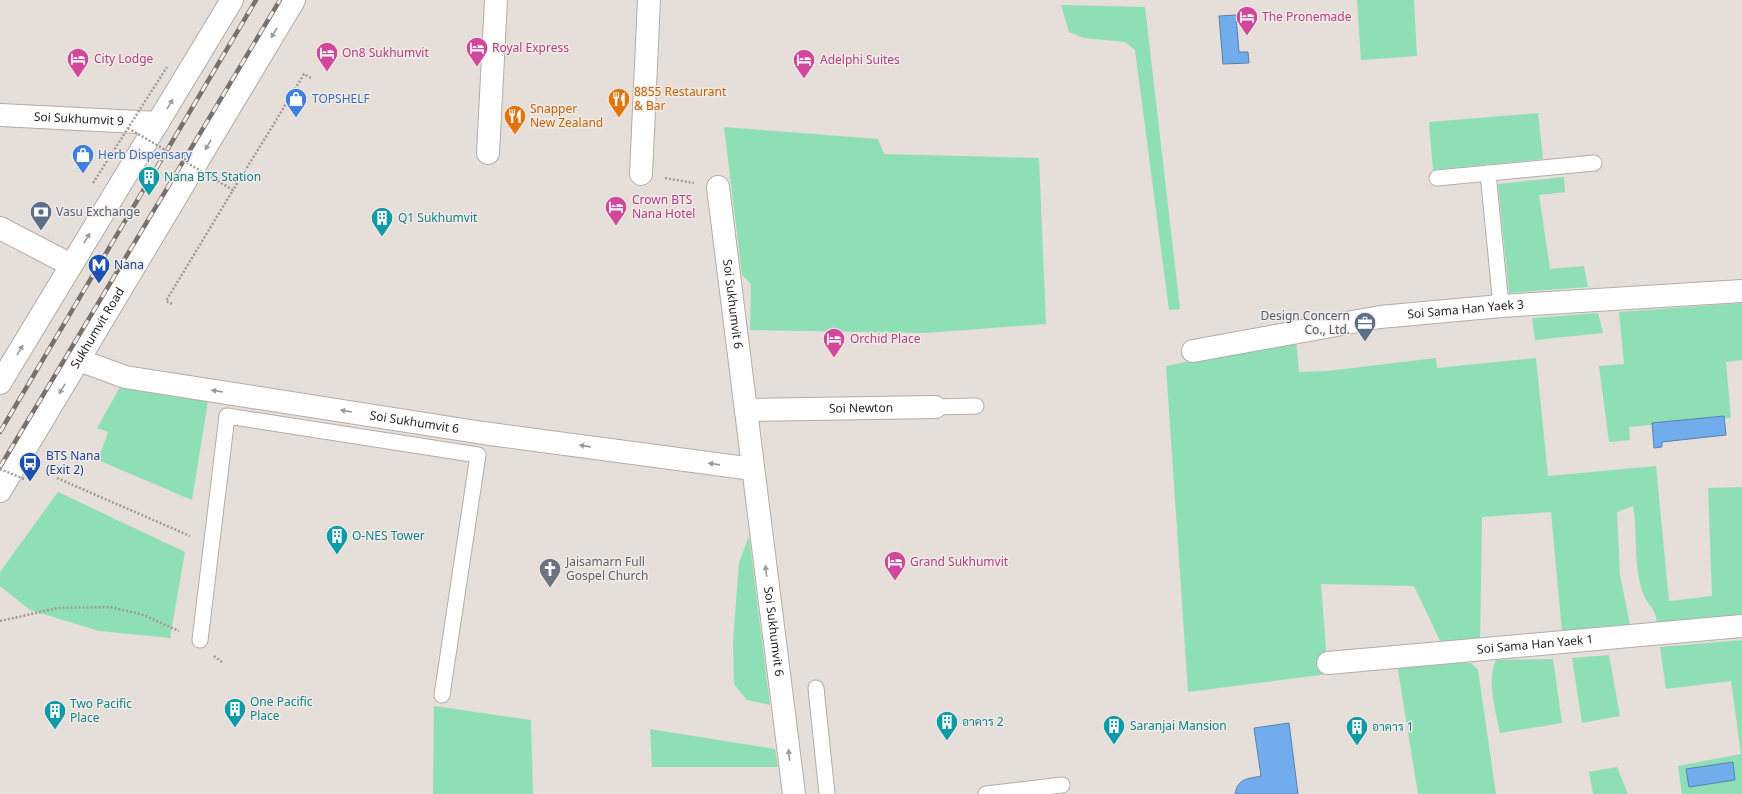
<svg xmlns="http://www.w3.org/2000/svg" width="1742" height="794" viewBox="0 0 1742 794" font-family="'Noto Sans',Sarabun,sans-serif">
  <rect width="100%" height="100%" fill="#e6ded8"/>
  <g fill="#8fdfb6">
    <polygon points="1357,0 1414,0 1417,56 1361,60"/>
    <polygon points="1061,5 1145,7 1180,309 1169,310 1135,50 1125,42 1084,38 1069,32"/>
    <polygon points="1538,113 1543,159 1433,170 1429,122"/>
    <polygon points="724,127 878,139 884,154 1039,158 1046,324 926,333 750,330 751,284 742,275"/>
    <polygon points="1564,177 1565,192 1539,195 1550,269 1584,266 1588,287 1509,293 1498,184"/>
    <polygon points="1742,303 1742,360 1726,362 1731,418 1629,427 1630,440 1609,442 1599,366 1624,364 1619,312"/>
    <polygon points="1598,313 1603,333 1535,340 1532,318"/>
    <path d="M 1296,340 L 1299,372 L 1327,371 L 1436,358 L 1437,368 L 1536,358 L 1548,476 L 1656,466 L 1669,601 L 1712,596 L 1708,488 L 1742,487 L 1742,615 L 1657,623 C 1655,606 1647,605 1643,593 C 1633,565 1638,534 1633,506 L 1617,512 L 1620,575 L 1630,625 L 1562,632 L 1551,512 L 1482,517 L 1480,641 L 1442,645 L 1414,586 L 1321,584 L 1328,674 L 1188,692 L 1166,366 Z"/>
    <polygon points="120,387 208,401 192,500 98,460 108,432 97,428"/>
    <polygon points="58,492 185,552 170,638 99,631 30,610 0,586 0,572"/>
    <polygon points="749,536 770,705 747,700 734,684 733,641 739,563"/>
    <polygon points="1742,640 1742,794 1682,794 1678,766 1741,754 1731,681 1666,689 1660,647"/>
    <polygon points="1609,655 1620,716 1582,723 1572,658"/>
    <path d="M 1553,659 L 1562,723 L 1500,733 C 1496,712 1486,680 1496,660 Z"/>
    <polygon points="1471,663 1478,670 1496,794 1418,794 1397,664"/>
    <polygon points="434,706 531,720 533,794 433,794"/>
    <polygon points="650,729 775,749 778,767 652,767"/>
    <polygon points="1617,767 1628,794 1593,794 1589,772"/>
  </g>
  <g fill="#71aced" stroke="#5981ae">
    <polygon points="1236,15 1239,52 1248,52 1249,63 1223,64 1219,16"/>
    <polygon points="1724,416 1726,435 1662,442 1662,447 1654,448 1652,423"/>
    <path d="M 1289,723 L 1298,794 L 1235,794 C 1238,778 1247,779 1261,776 L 1254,728 Z"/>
    <polygon points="1733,762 1735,780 1689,787 1686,769"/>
  </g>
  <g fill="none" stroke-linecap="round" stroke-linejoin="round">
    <g stroke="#b4aca7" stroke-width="17">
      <g id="lane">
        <polyline points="1488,173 1501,306"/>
        <polyline points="1437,178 1594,163"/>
        <polyline points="935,407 976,406"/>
        <polyline points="200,640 227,416 478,455 442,695"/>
        <polyline points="816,688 827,794"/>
        <polyline points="986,794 1062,785"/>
      </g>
    </g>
    <g stroke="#b4aca7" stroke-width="24">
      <g id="street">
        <path id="s1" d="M 0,115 L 158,123"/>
        <polyline points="488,153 496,0"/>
        <polyline points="641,174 649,0"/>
        <path id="s2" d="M 718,187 L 794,794"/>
        <polyline points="0,228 71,265"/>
        <path id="s3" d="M 1193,351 L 1380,317 L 1501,306 L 1742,291"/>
        <path id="s4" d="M 79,360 L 125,377 L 483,433 L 753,469"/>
        <path id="s5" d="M 746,410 L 935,407"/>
        <path id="s6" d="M 1328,663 L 1742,626"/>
      </g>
    </g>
    <g stroke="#b4aca7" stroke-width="24">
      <g id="primary">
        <polyline points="0,383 232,0"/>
        <path id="s7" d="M 0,491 L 294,0"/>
      </g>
    </g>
    <g stroke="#a09a95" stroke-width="2.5" stroke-dasharray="2 2" stroke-linecap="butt">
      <polyline points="272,127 304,74 311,78"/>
      <polyline points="665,178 694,183"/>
      <polyline points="172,304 166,301 233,190"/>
      <polyline points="57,478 190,536"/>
      <polyline points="0,621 58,608 110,607 144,615 179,631"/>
      <polyline points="214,656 222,662"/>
    </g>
    <use href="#lane" stroke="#fff" stroke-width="15"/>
    <use href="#street" stroke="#fff" stroke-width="22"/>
    <use href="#primary" stroke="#fff" stroke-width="22"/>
    <g stroke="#77716e" stroke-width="4.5">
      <g id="rail">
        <polyline points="0,432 256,0"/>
        <polyline points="0,467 280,0"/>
      </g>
    </g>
    <use href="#rail" stroke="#f3ebe5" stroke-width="3" stroke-dasharray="9" stroke-linecap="butt"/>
    <g stroke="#a09a95" stroke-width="2.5" stroke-dasharray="2 2" stroke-linecap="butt">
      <polyline points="128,128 233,190 272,127"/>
      <polyline points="93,183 167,67"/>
      <polyline points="0,469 24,479"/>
    </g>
  </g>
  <defs><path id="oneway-solid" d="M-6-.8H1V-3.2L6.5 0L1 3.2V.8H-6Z"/></defs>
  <g fill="#9b9a99">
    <use href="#oneway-solid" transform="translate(274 33) rotate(121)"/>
    <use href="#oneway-solid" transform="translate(170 104) rotate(-59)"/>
    <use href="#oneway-solid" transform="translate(208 145) rotate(121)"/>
    <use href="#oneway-solid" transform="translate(87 238) rotate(-58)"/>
    <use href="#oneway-solid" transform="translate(20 350) rotate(-59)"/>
    <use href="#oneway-solid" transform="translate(62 389) rotate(121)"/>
    <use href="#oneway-solid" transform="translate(217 391) rotate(-171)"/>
    <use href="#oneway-solid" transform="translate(346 411) rotate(-171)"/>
    <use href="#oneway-solid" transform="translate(585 446) rotate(-172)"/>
    <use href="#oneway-solid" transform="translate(714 464) rotate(-172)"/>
    <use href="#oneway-solid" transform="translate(766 571) rotate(-97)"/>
    <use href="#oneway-solid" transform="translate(789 755) rotate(-97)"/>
  </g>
  <defs>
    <g id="hotel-pin" transform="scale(1.15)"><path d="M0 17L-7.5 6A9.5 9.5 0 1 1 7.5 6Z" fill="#d1479c" stroke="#f3ebe5"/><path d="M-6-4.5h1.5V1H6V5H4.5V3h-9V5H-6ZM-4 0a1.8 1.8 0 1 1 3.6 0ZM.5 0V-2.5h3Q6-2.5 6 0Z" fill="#fff"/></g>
    <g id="shop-pin" transform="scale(1.15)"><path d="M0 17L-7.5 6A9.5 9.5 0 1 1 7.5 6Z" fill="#3f7fe0" stroke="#f3ebe5"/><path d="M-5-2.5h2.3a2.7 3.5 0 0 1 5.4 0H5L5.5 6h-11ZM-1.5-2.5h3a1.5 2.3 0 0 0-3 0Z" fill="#fff"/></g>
    <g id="restaurant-pin" transform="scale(1.15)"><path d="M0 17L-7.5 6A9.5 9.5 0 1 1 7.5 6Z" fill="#e8710a" stroke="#f3ebe5"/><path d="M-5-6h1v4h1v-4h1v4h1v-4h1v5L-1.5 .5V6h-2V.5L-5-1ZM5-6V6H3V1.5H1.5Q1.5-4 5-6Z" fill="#fff"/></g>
    <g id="building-pin" transform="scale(1.15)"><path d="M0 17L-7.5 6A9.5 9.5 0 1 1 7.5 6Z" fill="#0f9aa8" stroke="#f3ebe5"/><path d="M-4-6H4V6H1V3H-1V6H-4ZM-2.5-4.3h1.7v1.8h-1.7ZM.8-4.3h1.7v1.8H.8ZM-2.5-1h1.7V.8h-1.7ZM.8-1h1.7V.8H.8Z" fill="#fff"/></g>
    <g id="bank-pin" transform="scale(1.15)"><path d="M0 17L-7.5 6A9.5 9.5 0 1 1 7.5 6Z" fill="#5c6f8a" stroke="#f3ebe5"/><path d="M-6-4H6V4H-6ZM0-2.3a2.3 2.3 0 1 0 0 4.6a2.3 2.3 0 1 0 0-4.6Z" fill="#fff"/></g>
    <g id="metro-pin" transform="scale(1.15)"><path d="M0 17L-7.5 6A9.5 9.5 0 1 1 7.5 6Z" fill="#1a4fb4" stroke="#f3ebe5"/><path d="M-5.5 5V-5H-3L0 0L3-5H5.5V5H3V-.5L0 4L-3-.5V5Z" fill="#fff"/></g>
    <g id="office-pin" transform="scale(1.15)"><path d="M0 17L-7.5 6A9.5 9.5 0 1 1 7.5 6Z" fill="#5c6f8a" stroke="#f3ebe5"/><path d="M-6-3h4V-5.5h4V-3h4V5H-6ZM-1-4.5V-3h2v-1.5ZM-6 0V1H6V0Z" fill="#fff"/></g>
    <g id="bus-pin" transform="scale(1.15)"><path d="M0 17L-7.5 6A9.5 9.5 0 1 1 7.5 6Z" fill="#1a4fb4" stroke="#f3ebe5"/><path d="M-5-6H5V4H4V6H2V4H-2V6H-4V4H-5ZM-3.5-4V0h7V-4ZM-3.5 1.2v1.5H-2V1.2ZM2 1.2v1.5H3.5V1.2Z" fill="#fff"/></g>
    <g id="church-pin" transform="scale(1.15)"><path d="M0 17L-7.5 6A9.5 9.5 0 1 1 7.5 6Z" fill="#6b7280" stroke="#f3ebe5"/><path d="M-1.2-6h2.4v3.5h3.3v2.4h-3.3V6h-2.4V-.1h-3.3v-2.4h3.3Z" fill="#fff"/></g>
  </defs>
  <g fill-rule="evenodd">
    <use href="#hotel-pin" x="1247" y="17"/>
    <use href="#hotel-pin" x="477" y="48"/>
    <use href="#hotel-pin" x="327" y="53"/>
    <use href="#hotel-pin" x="78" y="59"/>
    <use href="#hotel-pin" x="804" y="60"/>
    <use href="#shop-pin" x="296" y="99"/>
    <use href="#restaurant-pin" x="619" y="99"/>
    <use href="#restaurant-pin" x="515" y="116"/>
    <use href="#shop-pin" x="83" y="155"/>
    <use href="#building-pin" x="149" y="177"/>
    <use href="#hotel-pin" x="616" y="207"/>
    <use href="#bank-pin" x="41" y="212"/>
    <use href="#building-pin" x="382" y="218"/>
    <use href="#metro-pin" x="99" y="265"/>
    <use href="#office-pin" x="1365" y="323"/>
    <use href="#hotel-pin" x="834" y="339"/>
    <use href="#bus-pin" x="30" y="463"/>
    <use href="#building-pin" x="337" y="536"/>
    <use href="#hotel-pin" x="895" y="562"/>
    <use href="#church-pin" x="550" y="569"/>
    <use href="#building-pin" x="235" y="709"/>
    <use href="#building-pin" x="55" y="711"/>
    <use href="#building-pin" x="947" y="722"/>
    <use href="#building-pin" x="1114" y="726"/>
    <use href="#building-pin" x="1357" y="727"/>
  </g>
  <g text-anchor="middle" stroke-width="3" stroke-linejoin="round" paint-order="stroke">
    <g font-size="12" fill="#b23c85" stroke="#f3ebe5" text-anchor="start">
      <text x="1262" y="21">The Pronemade</text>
      <text x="492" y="52">Royal Express</text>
      <text x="342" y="57">On8 Sukhumvit</text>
      <text x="94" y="63">City Lodge</text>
      <text x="820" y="64">Adelphi Suites</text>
      <text x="632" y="204">Crown BTS<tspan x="632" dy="14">Nana Hotel</tspan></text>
      <text x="850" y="343">Orchid Place</text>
      <text x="910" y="566">Grand Sukhumvit</text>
    </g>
    <g font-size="12" fill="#c56008" stroke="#f3ebe5" text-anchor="start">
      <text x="634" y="96">8855 Restaurant<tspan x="634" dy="14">&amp; Bar</tspan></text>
      <text x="530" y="113">Snapper<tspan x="530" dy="14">New Zealand</tspan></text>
    </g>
    <g font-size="12" fill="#366cbe" stroke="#f3ebe5" text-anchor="start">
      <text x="312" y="103">TOPSHELF</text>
      <text x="98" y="159">Herb Dispensary</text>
    </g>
    <g font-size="12" fill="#211e1c" stroke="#f3ebe5">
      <text dy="4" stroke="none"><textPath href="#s1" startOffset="79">Soi Sukhumvit 9</textPath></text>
      <text dy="4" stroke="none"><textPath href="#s2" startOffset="118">Soi Sukhumvit 6</textPath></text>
      <text dy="4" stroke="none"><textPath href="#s3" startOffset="276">Soi Sama Han Yaek 3</textPath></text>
      <text dy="4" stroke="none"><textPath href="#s7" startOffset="190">Sukhumvit Road</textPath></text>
      <text dy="4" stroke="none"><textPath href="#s5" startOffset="115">Soi Newton</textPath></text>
      <text dy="4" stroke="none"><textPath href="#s4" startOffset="342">Soi Sukhumvit 6</textPath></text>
      <text dy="4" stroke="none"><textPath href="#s2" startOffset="448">Soi Sukhumvit 6</textPath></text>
      <text dy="4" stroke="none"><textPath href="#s6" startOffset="208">Soi Sama Han Yaek 1</textPath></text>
    </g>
    <g font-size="12" fill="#0d838f" stroke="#f3ebe5" text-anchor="start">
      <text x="164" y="181">Nana BTS Station</text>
      <text x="398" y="222">Q1 Sukhumvit</text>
      <text x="352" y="540">O-NES Tower</text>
      <text x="250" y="706">One Pacific<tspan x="250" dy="14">Place</tspan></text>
      <text x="70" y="708">Two Pacific<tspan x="70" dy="14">Place</tspan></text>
      <text x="962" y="726">อาคาร 2</text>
      <text x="1130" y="730">Saranjai Mansion</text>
      <text x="1372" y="731">อาคาร 1</text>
    </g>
    <g font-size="12" fill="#4e5e75" stroke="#f3ebe5" text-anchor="start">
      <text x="56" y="216">Vasu Exchange</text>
      <text x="1350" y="320" text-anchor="end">Design Concern<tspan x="1350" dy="14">Co., Ltd.</tspan></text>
    </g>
    <g font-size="12" fill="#164399" stroke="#f3ebe5" text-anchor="start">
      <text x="114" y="269">Nana</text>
      <text x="46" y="460">BTS Nana<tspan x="46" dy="14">(Exit 2)</tspan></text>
    </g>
    <g font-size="12" fill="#5b616d" stroke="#f3ebe5" text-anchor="start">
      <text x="566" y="566">Jaisamarn Full<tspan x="566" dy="14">Gospel Church</tspan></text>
    </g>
  </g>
</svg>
